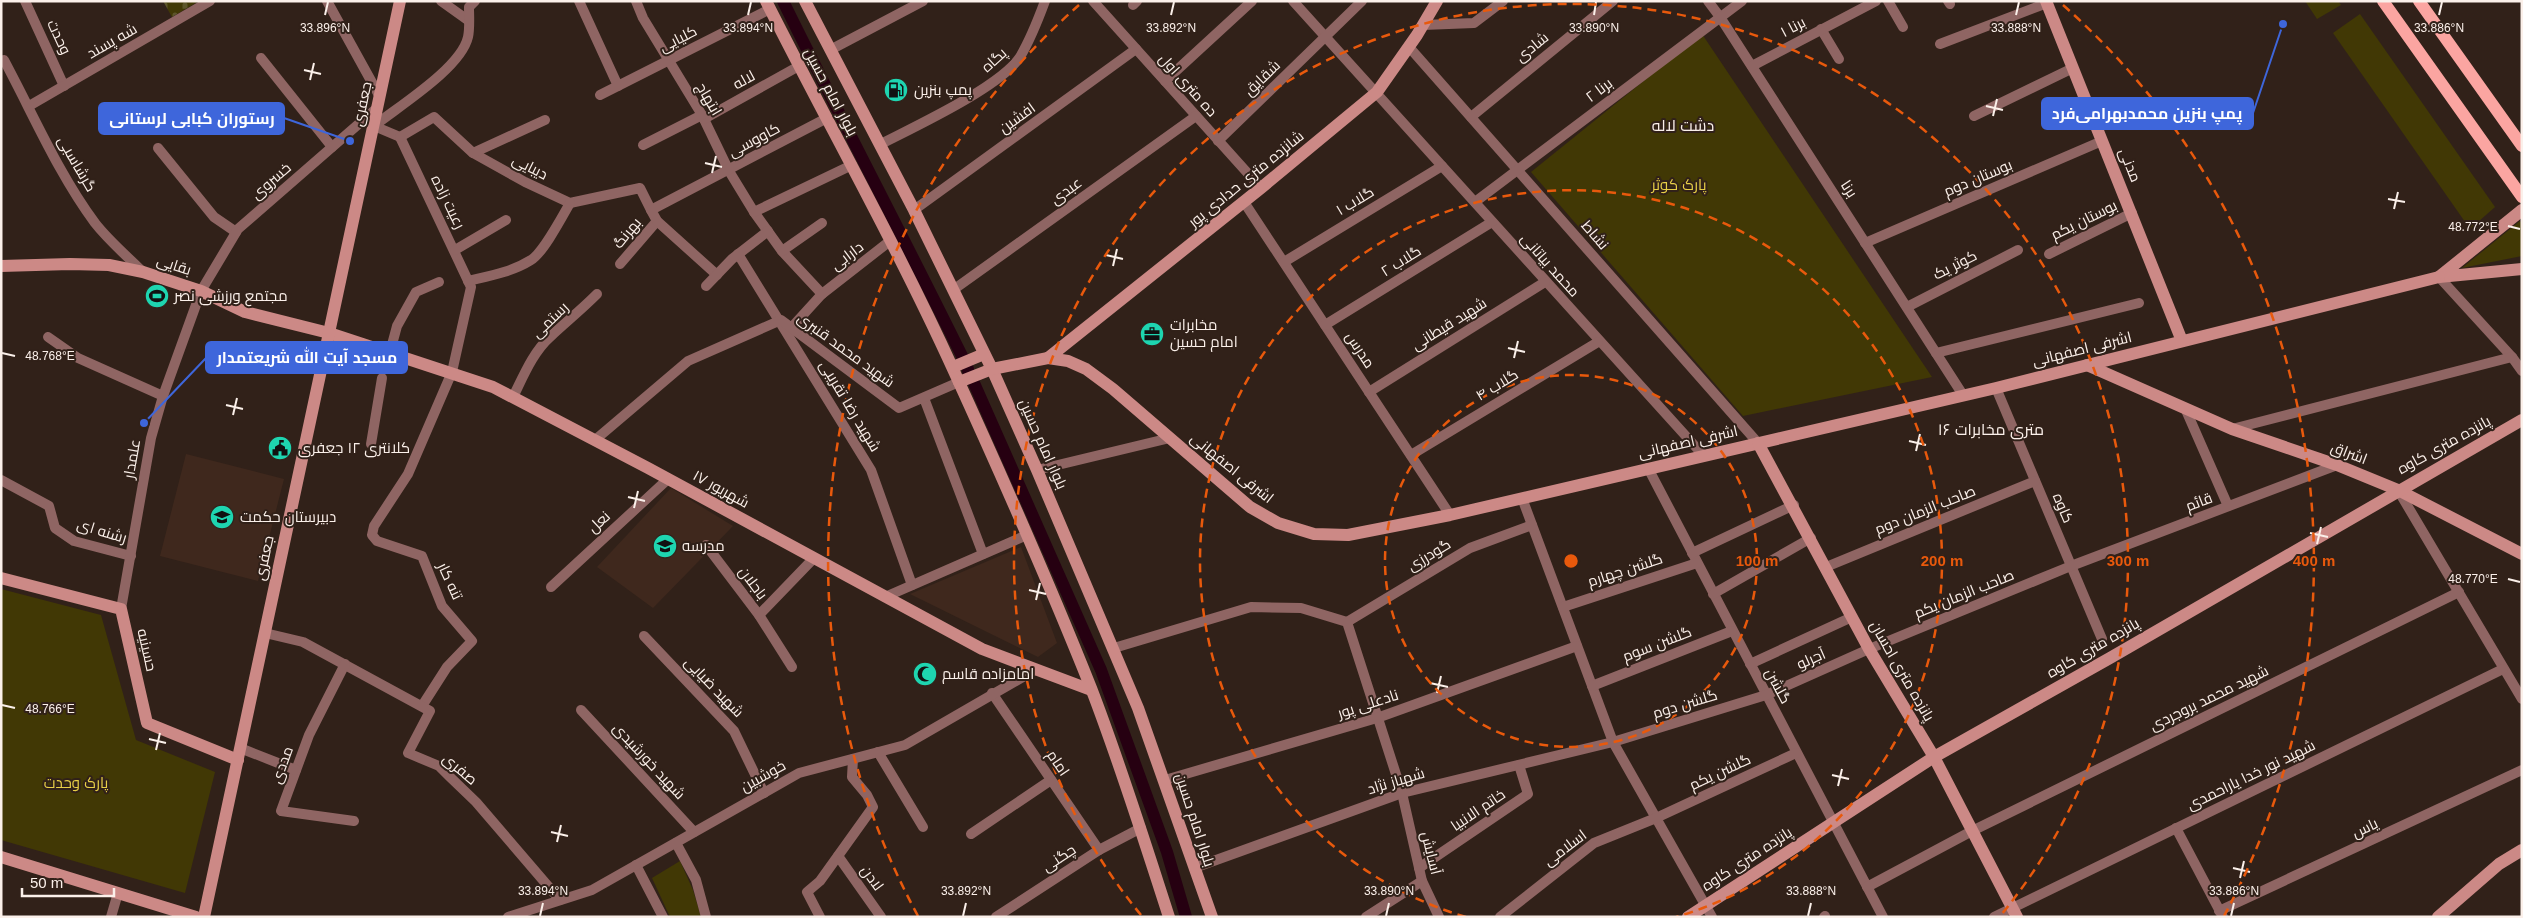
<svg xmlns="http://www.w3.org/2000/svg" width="2523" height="918" viewBox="0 0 2523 918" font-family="Helvetica,Cairo,sans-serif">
  <defs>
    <pattern id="cemetery-stones" width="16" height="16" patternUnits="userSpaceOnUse" patternTransform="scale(1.25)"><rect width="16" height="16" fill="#413805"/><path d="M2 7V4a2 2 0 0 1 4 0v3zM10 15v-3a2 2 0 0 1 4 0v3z" fill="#5d552a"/></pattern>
  </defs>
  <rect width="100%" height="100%" fill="#312119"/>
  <g fill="#3f281d">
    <polygon points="186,454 284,479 258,581 160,556"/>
    <polygon points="671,488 733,526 653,608 597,567"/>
    <polygon points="1021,547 1057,643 1038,657 910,594"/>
  </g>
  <g fill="#413805">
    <polygon points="2305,1 2338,1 2341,5 2317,19"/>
    <polygon points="2360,14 2495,207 2470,229 2333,33"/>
    <polygon points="1702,34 1932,377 1743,416 1531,172"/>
    <polygon points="2520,221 2522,224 2522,256 2462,268"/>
    <polygon points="1,589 101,615 136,740 215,772 185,893 1,840"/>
    <polygon points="680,861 693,890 701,917 670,917 652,878"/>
  </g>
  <polygon fill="url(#cemetery-stones)" points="163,1 199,1 172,17"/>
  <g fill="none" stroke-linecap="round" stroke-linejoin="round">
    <g stroke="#260011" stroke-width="12">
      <path d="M 783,1 C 842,121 904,238 963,358"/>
      <polyline points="968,369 968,371"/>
      <polyline points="974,383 1101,670 1167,852 1186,917"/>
    </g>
    <g stroke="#8f6563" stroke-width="10">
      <polyline points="25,1 64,86"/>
      <polyline points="327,1 380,97"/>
      <polyline points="441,1 469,21"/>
      <polyline points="579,1 618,86"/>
      <polyline points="636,1 643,18 702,115 729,171 754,212 782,251 822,294"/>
      <polyline points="1093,1 1261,188"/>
      <polyline points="1293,1 1703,455"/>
      <polyline points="1708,1 1720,17 1963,395"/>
      <polyline points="1888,1 1903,27"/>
      <polyline points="1948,1 1950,4"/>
      <polyline points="1133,5 1137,1"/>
      <polyline points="1423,25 1474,23 1503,1"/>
      <polyline points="1821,29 1839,59"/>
      <polyline points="1940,44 2047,3"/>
      <polyline points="1409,47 1758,443"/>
      <polyline points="832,49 923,1"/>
      <polyline points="261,58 332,147"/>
      <path d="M 1,61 L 4,60 C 33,114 58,173 95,223 C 109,241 127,256 143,272"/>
      <polyline points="1752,66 1876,1"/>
      <polyline points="1165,81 1252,1"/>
      <polyline points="600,95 770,9"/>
      <polyline points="29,106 210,1"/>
      <polyline points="1974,116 2073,68"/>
      <polyline points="1471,117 1613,1"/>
      <polyline points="704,119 799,66"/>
      <path d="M 374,126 C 399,106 461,68 468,37 C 470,28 469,16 469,7 L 475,1"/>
      <polyline points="374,126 400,137"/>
      <polyline points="400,137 471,287 452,372 408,474 374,526 372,535 377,541 422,556 442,606 472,641 447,667 422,706"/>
      <polyline points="400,137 434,117 473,153 525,182 570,203 640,188 651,210"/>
      <polyline points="1218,141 1362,1"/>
      <path d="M 881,144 C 916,126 1000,87 1020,57 C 1030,40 1038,20 1045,1"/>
      <polyline points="643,145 702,115"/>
      <polyline points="158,148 214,217 236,232"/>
      <polyline points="473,153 545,120"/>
      <polyline points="1244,202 1450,515"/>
      <polyline points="1475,202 1742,1"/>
      <polyline points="914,210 1136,49"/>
      <polyline points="754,212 852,165"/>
      <polyline points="1865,243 2102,141"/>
      <polyline points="455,250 506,220"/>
      <polyline points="782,251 822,223"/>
      <polyline points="738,254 871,470 912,585"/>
      <polyline points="2049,254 2132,213"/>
      <polyline points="1284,262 1442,166"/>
      <polyline points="620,264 657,221"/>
      <polyline points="717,275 657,221 651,210 827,118"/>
      <polyline points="2439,277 2512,357 2522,371"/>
      <path d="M 468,281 C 489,276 512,272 531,260 C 543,253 562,217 570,203"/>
      <polyline points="706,286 732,259 768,231"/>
      <polyline points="953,290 1196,116"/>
      <polyline points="1907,307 2018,250"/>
      <polyline points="1325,325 1492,222"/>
      <polyline points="791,328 822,294 890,241"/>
      <polyline points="48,337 78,358 163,396"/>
      <polyline points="390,352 397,326 416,292 439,282"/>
      <polyline points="1936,353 2139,303"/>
      <polyline points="1996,388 2102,639"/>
      <polyline points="1369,392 1545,282"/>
      <path d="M 513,397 C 523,377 533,352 550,337 C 566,322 581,310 597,294"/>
      <polyline points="924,398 983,554"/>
      <polyline points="2185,408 2228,506"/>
      <polyline points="2232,429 2512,357"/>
      <polyline points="595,440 688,361 781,320 899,408 959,382"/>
      <polyline points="371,444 382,378"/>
      <polyline points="1411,455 1598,342"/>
      <polyline points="1648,468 1883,917"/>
      <polyline points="1037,470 1170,438"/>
      <polyline points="1,480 49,506 55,528 74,541 131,556"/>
      <polyline points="2398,490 2522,699"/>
      <polyline points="1522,498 1613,742 1712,917"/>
      <polyline points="706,545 759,615 792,667"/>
      <polyline points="1692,553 1794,505"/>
      <polyline points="1826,567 2035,481"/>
      <polyline points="551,587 668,479"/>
      <polyline points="1713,594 1811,538"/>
      <polyline points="885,597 1027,535"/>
      <polyline points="1563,607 1697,563"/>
      <polyline points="121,609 151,438 163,396 201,291 238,229 377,108"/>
      <polyline points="759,615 814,558"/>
      <polyline points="1347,622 1470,548 1532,525"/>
      <polyline points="265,633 303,642 430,711 408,753 439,766 450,777 476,802 560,900"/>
      <polyline points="644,636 734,731 764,793"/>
      <polyline points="1114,648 1251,607 1301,608 1347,622 1402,793 1422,881 1439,917"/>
      <polyline points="345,664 309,735 281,811 354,821"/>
      <polyline points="1750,664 1852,617"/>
      <polyline points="1592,686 1732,631"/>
      <polyline points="992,693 1099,850"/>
      <polyline points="581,710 694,832"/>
      <polyline points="240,748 296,770"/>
      <polyline points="878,752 923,827"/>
      <polyline points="1165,780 1377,718 1577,646"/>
      <polyline points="2176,828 2223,917"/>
      <polyline points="971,834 1051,780"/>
      <polyline points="676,843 696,880 706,917"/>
      <polyline points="838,856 881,917"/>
      <polyline points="636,865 663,917"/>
      <polyline points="1194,868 1402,793 1613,742 1766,695 1869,649 2071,566 2337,465"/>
      <polyline points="1419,868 1528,794 1519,765"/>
      <polyline points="1867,887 1972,831 2459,592"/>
      <polyline points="2219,911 2522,770"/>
      <polyline points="111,917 118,893"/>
      <polyline points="508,917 592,890 799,773 905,745 1035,670"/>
      <polyline points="820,917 807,892 820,881 873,807 867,795 852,777 853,759"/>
      <polyline points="996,917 1099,850 1141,828"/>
      <polyline points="1366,917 1422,881"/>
      <polyline points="1500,917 1594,843 1656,818 1796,753"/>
      <polyline points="1824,917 1825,916"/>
      <polyline points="1994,917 2503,669"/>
    </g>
    <g stroke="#cc8986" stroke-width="12">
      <path d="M 766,1 C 828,124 896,244 953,369 C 1001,474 1048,580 1091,688 C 1120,763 1144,840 1169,917"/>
      <polyline points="805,1 914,210 992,369 1037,470 1138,708 1212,917"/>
      <polyline points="2046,1 2182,341"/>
      <polyline points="2522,210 2439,277 2522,269"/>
      <polyline points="1,266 70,264 109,265 143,272 201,291 245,312 329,333 493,387 648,468 982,649 1091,690"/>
      <polyline points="1048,358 1261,188 1377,92 1417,35 1437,1"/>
      <polyline points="2087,365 2232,429 2337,465 2398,490 2522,554"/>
      <polyline points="953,367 984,354"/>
      <polyline points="959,382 992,369 1048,358 1068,361 1086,369 1113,389 1250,507 1278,523 1314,534 1348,535 1450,515 1996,388 2439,277"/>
      <polyline points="1758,443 1869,649 1934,757 2017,917"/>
      <polyline points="1,578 121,609 147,723 238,760"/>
      <polyline points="1,857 196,917"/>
      <polyline points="204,917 400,1"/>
      <polyline points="1688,917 1934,757 2110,658 2522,420"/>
      <polyline points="2438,917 2499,864 2522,850"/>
    </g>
    <g stroke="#fba5a1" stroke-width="12">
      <polyline points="2383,1 2522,197"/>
      <polyline points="2419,1 2522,146"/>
    </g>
  </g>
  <path fill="none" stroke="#fbf0ea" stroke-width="2" d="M 325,15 L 328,2M 748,15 L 751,2M 1171,15 L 1174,2M 1594,15 L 1596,2M 2016,15 L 2019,2M 2439,15 L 2442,2M 304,70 L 321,74M 310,80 L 314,63M 1986,106 L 2003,110M 1993,116 L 1997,99M 705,163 L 722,167M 712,173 L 716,156M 2388,199 L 2405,202M 2394,209 L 2398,192M 2508,226 L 2520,229M 1106,255 L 1123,259M 1113,266 L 1117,249M 1508,348 L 1525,352M 2,353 L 15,356M 1514,358 L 1518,341M 226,405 L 243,409M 233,415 L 237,398M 1909,441 L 1926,445M 1916,451 L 1920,434M 628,497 L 645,501M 634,508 L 638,491M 2310,533 L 2328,537M 2317,544 L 2321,527M 2508,579 L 2520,582M 1029,590 L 1046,594M 1036,600 L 1040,583M 1430,683 L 1448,687M 1437,693 L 1441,676M 2,705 L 15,708M 149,739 L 166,743M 156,750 L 160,733M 1832,775 L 1849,779M 1838,786 L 1842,769M 551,832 L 568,836M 557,842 L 561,825M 2233,868 L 2250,872M 2240,878 L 2244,861M 540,916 L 543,903M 963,916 L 966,903M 1386,916 L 1389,903M 1808,916 L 1811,903M 2231,916 L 2234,903"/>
  <g fill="none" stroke="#e8590c" stroke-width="2.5" stroke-dasharray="9 6">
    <circle cx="1571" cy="561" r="186"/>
    <path d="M1466 917A371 371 0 1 1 1676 917"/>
    <path d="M1141 915A557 557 0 1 1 2001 915"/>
    <path d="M918 916A743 743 0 0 1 1079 5M2063 5A743 743 0 0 1 2224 916"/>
  </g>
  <defs>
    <g id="fuel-disc" transform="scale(1.25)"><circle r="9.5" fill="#1ed5b0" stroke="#312119"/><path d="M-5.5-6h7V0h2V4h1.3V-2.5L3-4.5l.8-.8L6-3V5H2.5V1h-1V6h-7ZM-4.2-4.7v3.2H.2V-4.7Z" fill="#111"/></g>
    <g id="stadium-disc" transform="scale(1.25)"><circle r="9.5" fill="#1ed5b0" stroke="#312119"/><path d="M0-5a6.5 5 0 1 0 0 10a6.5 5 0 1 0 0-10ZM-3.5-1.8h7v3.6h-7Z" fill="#111"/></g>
    <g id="office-disc" transform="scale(1.25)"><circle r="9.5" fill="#1ed5b0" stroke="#312119"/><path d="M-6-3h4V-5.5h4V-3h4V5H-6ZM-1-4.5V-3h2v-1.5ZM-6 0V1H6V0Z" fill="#111"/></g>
    <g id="civic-disc" transform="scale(1.25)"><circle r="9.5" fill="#1ed5b0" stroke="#312119"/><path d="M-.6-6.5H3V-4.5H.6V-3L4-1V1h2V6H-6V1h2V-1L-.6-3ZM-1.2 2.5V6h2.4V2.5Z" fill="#111"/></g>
    <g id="school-disc" transform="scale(1.25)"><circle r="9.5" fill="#1ed5b0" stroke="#312119"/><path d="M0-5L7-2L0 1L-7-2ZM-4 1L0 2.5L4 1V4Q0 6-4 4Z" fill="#111"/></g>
    <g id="mosque-disc" transform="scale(1.25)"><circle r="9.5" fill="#1ed5b0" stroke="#312119"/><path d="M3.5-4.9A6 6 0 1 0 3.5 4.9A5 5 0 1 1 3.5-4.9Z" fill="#111"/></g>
  </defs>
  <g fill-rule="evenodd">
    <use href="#fuel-disc" x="896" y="90"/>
    <use href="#stadium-disc" x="157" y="296"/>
    <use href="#office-disc" x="1152" y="334"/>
    <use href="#civic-disc" x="280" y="448"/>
    <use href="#school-disc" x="222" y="517"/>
    <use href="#school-disc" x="665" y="546"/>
    <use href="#mosque-disc" x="925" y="674"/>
  </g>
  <g text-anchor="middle" stroke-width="4" stroke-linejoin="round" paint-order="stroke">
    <g font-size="15" fill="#fbf0ea" stroke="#312119">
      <text transform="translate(1793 27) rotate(-28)" y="5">برنا ۱</text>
      <text transform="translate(59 37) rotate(65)" y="5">وحدت</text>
      <text transform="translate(678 39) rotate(-27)" y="5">کلیایی</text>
      <text transform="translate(112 41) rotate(-30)" y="5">شه پسند</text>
      <text transform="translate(1532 47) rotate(-39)" y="5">شادی</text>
      <text transform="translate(994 60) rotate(-42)" y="5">پگاه</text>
      <text transform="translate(1262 78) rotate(-44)" y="5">شقایق</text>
      <text transform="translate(744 80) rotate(-29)" y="5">لاله</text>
      <text transform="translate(1188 85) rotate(48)" y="5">ده متری اول</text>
      <text transform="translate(1599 90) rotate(-37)" y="5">برنا ۲</text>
      <text transform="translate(831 92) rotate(62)" y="5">بلوار امام حسین</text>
      <text transform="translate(709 99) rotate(60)" y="5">ابتهاج</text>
      <text transform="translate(362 104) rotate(-78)" y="5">جعفری</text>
      <text transform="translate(1017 118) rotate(-36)" y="5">افشین</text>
      <text transform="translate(754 140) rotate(-28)" y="5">کاووسی</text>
      <text transform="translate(77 164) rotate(60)" y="5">گرشاسبی</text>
      <text transform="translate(2130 165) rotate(68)" y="5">مدنی</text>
      <text transform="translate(530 167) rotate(27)" y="5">دیبایی</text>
      <text transform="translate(1978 178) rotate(-23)" y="5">بوستان دوم</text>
      <text transform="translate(1246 179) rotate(-39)" y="5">شانزده متری حدادی پور</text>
      <text transform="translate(271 181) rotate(-41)" y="5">خسروی</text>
      <text transform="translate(1849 189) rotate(57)" y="5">برنا</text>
      <text transform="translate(1066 191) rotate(-36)" y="5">عبدی</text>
      <text transform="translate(1355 201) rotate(-31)" y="5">گلاب ۱</text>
      <text transform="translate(448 202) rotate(64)" y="5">رعیت زاده</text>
      <text transform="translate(2084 220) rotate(-26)" y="5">بوستان یکم</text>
      <text transform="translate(627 233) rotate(-50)" y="5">بهرنگ</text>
      <text transform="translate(1595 235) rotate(49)" y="5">نشاط</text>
      <text transform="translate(847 256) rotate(-37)" y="5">دارابی</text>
      <text transform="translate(1401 261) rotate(-32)" y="5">گلاب ۲</text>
      <text transform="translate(174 265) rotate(18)" y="5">بقایی</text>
      <text transform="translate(1550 265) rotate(48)" y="5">محمد بیاتانی</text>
      <text transform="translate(1955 265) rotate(-27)" y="5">کوثر یک</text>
      <text transform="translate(550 320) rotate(-44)" y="5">رستمی</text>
      <text transform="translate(1449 324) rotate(-32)" y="5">شهید قیطانی</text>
      <text transform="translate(2082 349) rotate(-14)" y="5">اشرفی اصفهانی</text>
      <text transform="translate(846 350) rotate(36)" y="5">شهید محمد قنبری</text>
      <text transform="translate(1360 350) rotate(57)" y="5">مدرس</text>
      <text transform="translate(1497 385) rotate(-31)" y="5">گلاب ۴</text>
      <text transform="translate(850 406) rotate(59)" y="5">شهید رضا تقریبی</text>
      <text transform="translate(1688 442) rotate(-13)" y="5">اشرفی اصفهانی</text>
      <text transform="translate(1043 444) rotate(66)" y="5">بلوار امام حسین</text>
      <text transform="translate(2444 445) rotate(-29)" y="5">پانزده متری کاوه</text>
      <text transform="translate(2349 453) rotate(21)" y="5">اشراق</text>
      <text transform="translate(132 459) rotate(-80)" y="5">علمدار</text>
      <text transform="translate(1232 468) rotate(39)" y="5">اشرفی اصفهانی</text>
      <text transform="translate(721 489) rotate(29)" y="5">۱۷ شهریور</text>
      <text transform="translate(2199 502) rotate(-21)" y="5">قائم</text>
      <text transform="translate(2063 508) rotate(67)" y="5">کاوه</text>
      <text transform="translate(1925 510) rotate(-22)" y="5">صاحب الزمان دوم</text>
      <text transform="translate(599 522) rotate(-43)" y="5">نعل</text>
      <text transform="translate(102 531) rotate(17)" y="5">رشنه ای</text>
      <text transform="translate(1429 555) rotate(-31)" y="5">گودرزی</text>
      <text transform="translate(264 558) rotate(-78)" y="5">جعفری</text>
      <text transform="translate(1625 570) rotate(-18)" y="5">گلشن چهارم</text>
      <text transform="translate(450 581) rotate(65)" y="5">تنه کار</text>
      <text transform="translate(753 583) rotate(53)" y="5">باجلان</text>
      <text transform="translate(1964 594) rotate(-22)" y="5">صاحب الزمان یکم</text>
      <text transform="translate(1657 644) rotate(-21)" y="5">گلشن سوم</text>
      <text transform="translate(2093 648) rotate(-30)" y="5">پانزده متری کاوه</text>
      <text transform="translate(147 650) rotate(77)" y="5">حسینیه</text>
      <text transform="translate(1811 659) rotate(-24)" y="5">آجرلو</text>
      <text transform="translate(1902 671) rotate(60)" y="5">پانزده متری احسان</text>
      <text transform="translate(1778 686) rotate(62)" y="5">گلشن</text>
      <text transform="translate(714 687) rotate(46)" y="5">شهید ضیایی</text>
      <text transform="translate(2209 698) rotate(-26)" y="5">شهید محمد بروجردی</text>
      <text transform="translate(1368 704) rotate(-18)" y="5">نادعلی پور</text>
      <text transform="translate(1685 704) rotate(-17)" y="5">گلشن دوم</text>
      <text transform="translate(649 761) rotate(47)" y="5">شهید خورشیدی</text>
      <text transform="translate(1058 763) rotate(56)" y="5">امام</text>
      <text transform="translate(282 765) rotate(-70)" y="5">مددی</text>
      <text transform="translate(460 769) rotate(40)" y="5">صفری</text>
      <text transform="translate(1720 772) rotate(-25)" y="5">گلشن یکم</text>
      <text transform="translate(2251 775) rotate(-26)" y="5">شهید نور خدا یاراحمدی</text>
      <text transform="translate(763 776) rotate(-29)" y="5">خوشبین</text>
      <text transform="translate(1396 781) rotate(-17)" y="5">شهباز نژاد</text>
      <text transform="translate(1478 810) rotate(-34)" y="5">خاتم الانبیا</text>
      <text transform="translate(1195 820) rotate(72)" y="5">بلوار امام حسین</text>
      <text transform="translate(2365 828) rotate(-25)" y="5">یاس</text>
      <text transform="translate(1565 848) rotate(-37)" y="5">اسلامی</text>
      <text transform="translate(1431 853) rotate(76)" y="5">آسایش</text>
      <text transform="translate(1059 858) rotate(-33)" y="5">چگنی</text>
      <text transform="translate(1747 859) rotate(-33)" y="5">پانزده متری کاوه</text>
      <text transform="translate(872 878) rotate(54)" y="5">لادن</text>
    </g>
    <g font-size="15" fill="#fbf0ea" stroke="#312119" text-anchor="start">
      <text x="914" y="95">پمپ بنزین</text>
      <text x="174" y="301">مجتمع ورزشی نصر</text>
      <text x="1170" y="330">مخابرات<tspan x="1170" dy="17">امام حسین</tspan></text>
      <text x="298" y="453">کلانتری ۱۲ جعفری</text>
      <text x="240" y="522">دبیرستان حکمت</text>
      <text x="682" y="551">مدرسه</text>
      <text x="942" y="679">امامزاده قاسم</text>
    </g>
    <g font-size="15" fill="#e8cf47" stroke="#312119">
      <text x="1679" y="190">پارک کوثر</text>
      <text x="76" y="788">پارک وحدت</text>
    </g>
    <g font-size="16" fill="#fbf0ea" stroke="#312119">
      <text x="1683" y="131">دشت لاله</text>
      <text x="1991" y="435">۱۶ متری مخابرات</text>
    </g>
  </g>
  <g font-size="12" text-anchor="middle" fill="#fbf0ea" stroke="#312119" stroke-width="4" stroke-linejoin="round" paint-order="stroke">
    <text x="325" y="32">33.896°N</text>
    <text x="748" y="32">33.894°N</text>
    <text x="1171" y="32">33.892°N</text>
    <text x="1594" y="32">33.890°N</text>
    <text x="2016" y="32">33.888°N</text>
    <text x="2439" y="32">33.886°N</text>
    <text x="2473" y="231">48.772°E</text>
    <text x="50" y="360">48.768°E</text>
    <text x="2473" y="583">48.770°E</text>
    <text x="50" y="713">48.766°E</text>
    <text x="543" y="895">33.894°N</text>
    <text x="966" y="895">33.892°N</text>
    <text x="1389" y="895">33.890°N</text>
    <text x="1811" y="895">33.888°N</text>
    <text x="2234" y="895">33.886°N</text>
  </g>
  <circle cx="1571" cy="561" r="8" fill="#e8590c" stroke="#312119" stroke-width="2.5"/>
  <g font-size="15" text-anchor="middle" font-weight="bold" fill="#e8590c" stroke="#312119" stroke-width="4" stroke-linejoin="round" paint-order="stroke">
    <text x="1757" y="566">100 m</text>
    <text x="1942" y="566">200 m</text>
    <text x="2128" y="566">300 m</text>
    <text x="2314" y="566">400 m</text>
  </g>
  <path fill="none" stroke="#3e66db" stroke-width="2" d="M2283 24L2253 113M350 141L284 118M144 423L206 358"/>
  <g fill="#3e66db" stroke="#312119" stroke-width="2">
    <circle cx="2283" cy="24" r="5"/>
    <circle cx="350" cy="141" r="5"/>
    <circle cx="144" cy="423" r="5"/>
  </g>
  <g fill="#3e66db" stroke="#3e66db" stroke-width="2">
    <rect x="2042" y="98" width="211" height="31" rx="5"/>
    <rect x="99" y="103" width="185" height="31" rx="5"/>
    <rect x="206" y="342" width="201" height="31" rx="5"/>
  </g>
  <g font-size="16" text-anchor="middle" font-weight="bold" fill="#fff">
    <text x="2147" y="119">پمپ بنزین محمد‌بهرامی‌فرد</text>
    <text x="192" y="124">رستوران کبابی لرستانی</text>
    <text x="307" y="363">مسجد آیت الله شریعتمدار</text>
  </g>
  <rect width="2523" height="918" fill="none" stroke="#fbf0ea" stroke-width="5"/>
  <path d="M22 888v8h92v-8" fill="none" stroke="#fbf0ea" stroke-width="2.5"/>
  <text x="30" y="888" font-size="15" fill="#fbf0ea" stroke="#312119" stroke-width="4" paint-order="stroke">50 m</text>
</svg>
